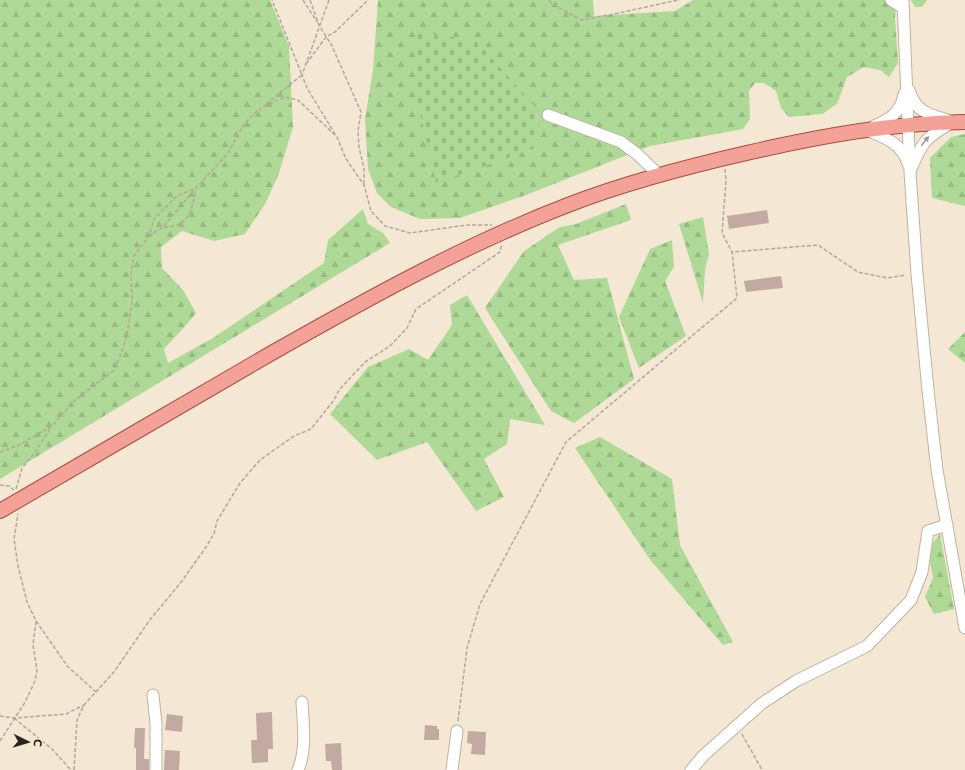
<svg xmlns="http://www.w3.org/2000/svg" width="965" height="770" viewBox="0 0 965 770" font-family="Commissioner,sans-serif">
  <defs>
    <pattern id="forest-firs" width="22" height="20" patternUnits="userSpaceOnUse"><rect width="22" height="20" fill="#aed997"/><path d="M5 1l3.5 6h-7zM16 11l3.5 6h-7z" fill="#96ba82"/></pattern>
    <pattern id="cemetery-stones" width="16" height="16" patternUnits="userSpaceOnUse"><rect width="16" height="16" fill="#aed997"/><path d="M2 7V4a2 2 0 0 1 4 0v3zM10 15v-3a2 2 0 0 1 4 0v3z" fill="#96ba82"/></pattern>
  </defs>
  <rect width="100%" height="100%" fill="#f4e8d4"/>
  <g fill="url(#forest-firs)">
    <polygon points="0,0 270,0 289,46 293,127 278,176 265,204 245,234 214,241 182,231 161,247 162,268 183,290 196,313 189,322 164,349 168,363 213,338 324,263 328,240 363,209 368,224 383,233 390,243 0,479"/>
    <polygon points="378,0 593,0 594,16 675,11 693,0 896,0 895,18 898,63 889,77 880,70 864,67 847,77 837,104 822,114 789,117 781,108 776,91 764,83 755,83 749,91 750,119 743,129 650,146 526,195 460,218 420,219 391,207 377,193 368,169 365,119 373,70"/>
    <polygon points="911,0 927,0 922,7 915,7"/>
    <polygon points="965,134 965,206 932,198 930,158 951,137"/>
    <polygon points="626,204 631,220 558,245 574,280 607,278 634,379 574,423 551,411 485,308 524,251 560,227 576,224"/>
    <polygon points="703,217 709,254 705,270 703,303 679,224"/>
    <polygon points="672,240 674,267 665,281 686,336 639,368 619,317 650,249"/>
    <polygon points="467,295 545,425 510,419 507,444 484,459 504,497 476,511 427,442 377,460 330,414 368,367 409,349 428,360 452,325 450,305"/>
    <polygon points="965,332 965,363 948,349"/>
    <polygon points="600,437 672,479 680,545 733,642 723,645 651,561 575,448"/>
    <polygon points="940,534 954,609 934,614 925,597 933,578 928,549"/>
  </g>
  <polygon fill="url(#cemetery-stones)" points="418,31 477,42 539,111 538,147 436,183 415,91"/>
  <g fill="#c2aaa3">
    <polygon points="767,210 769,223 729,229 727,216"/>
    <polygon points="781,276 783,288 746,292 744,281"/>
    <polygon points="272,712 273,749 268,749 268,762 252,763 251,740 257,740 256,713"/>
    <polygon points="167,714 183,716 182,732 165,730"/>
    <polygon points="425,725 437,726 437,729 439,729 439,740 424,740"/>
    <polygon points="135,728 145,728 144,759 149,759 149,770 136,770 136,748 134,748"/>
    <polygon points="468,731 486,732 485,755 471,754 472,744 467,743"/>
    <polygon points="341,743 342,770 332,770 331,761 326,761 325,744"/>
    <polygon points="165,750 180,751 179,770 164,770"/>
  </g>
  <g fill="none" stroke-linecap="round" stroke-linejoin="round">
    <g stroke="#beb3a0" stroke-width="13">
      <g id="minor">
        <polyline points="891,0 903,8"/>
        <polyline points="903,0 910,172 917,274 928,390 937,470 965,628"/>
        <path d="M 909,90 C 916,112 927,114 948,120"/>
        <polyline points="548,115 621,142 637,154 659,175"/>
        <path d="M 874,126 C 889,120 901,113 904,94"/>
        <path d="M 866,130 C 884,137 902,143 908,164"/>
        <path d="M 911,169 C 923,141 925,138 951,123"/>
        <polyline points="153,695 156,724 156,770"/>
        <path d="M 298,770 C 307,749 303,724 302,702"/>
        <polyline points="452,770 457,731"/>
        <polyline points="691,770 703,756 761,704 796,681 867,646 911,600 922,572 928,531 947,525"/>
      </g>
    </g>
    <g stroke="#a84c3f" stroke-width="16">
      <path id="major" d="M 0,511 C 90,459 180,406 270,354 C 367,299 464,245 568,205 C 627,182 689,166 751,152 C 821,136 892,123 965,122"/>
    </g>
    <g stroke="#b2a898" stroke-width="1.5" stroke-dasharray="4 2" stroke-linecap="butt">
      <polyline points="303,0 317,22"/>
      <polyline points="310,0 319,25 332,46 361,112 358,131 359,148 364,168 364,185"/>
      <polyline points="329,0 302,75 307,88 335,134"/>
      <polyline points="550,0 551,3 581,20 614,14 678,0"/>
      <polyline points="306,64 326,37 335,32 368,0"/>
      <polyline points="266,104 302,75 272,0"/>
      <polyline points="725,169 726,181 722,233 732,252"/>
      <path d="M 164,227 C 189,227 191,211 196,190"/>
      <polyline points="149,236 163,227 195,189"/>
      <polyline points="0,452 17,446 52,426 74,401 113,371 119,359 127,335 132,302 131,273 134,256 149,236 154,219 177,196 196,188 228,153 244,124 256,112 266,105 285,97 298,100 337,137 346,159 364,185 371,211 385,226 410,233 467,225 492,225"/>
      <polyline points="0,485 9,486 14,490"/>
      <polyline points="16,489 22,468 36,451 51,427"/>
      <polyline points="36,621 68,667 96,692"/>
      <polyline points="0,716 14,718 66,714 84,705"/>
      <polyline points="14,718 52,749 71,770"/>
      <polyline points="458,721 467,648 480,604 566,442 737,298 732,252 818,245 858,272 887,278 906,275"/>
      <polyline points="742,734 762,770"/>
      <polyline points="0,741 24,704 35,681 37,670 33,645 36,621 27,602 18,566 14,539 18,514"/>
      <polyline points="74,770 77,720 84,705 114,672 149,621 182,581 206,547 214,534 217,521 240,483 260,460 294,436 311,429 334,400 339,390 365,362 390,346 407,328 416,309 500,252 502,244"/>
    </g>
    <use href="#minor" stroke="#fff" stroke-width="11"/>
    <use href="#major" stroke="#f4a197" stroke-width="14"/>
  </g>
  <defs><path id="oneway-solid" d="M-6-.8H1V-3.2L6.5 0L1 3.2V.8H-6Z"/></defs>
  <use fill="#9e9c99" href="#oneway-solid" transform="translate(925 141) rotate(-51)"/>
  <g transform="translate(28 742) rotate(95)" stroke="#f4e8d4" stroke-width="3" paint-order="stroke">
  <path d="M0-3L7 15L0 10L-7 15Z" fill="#28231c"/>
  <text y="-6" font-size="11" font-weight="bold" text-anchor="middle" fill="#28231c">С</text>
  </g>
</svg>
